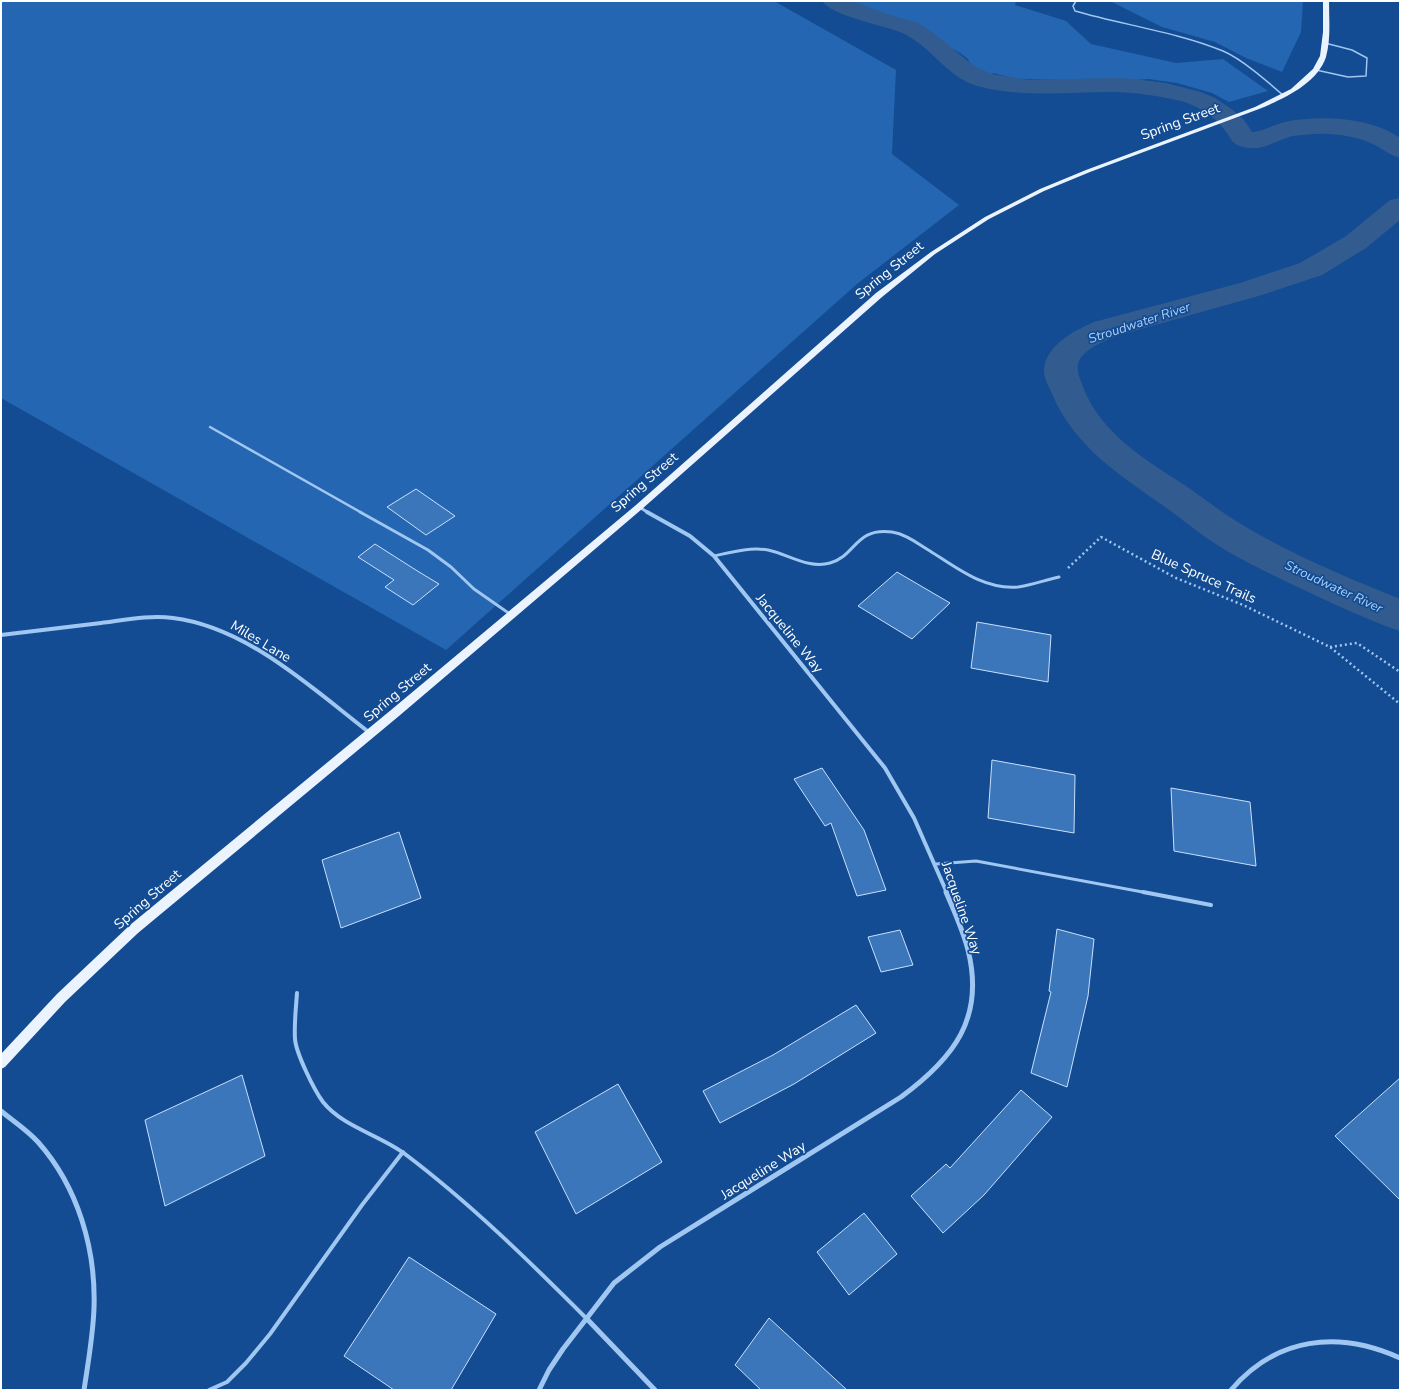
<svg xmlns="http://www.w3.org/2000/svg" width="1401" height="1391" viewBox="0 0 1401 1391" font-family="'Nunito Sans',sans-serif">
  <rect width="100%" height="100%" fill="#134c92"/>
  <g fill="#2466b1">
    <polygon points="1,1 774,1 896,70 892,154 959,205 857,284 446,650 1,398"/>
    <polygon points="848,1 1016,1 1015,5 1066,21 1091,44 1176,63 1223,59 1268,91 1229,102 1212,93 1177,83 1149,79 1118,81 1017,79 993,73 992,76 970,64 968,59 960,53 939,41 919,27 900,22 881,20 871,15 862,14 856,9 854,5"/>
    <polygon points="1110,1 1303,1 1301,32 1282,72 1246,58 1215,42 1162,27"/>
  </g>
  <g fill="none" stroke-linecap="round" stroke-linejoin="round">
    <g fill="#325c8f" fill-rule="evenodd">
      <path d="M 822,1 L 852,1 L 890,15 L 918,23 L 931,31 L 974,66 L 991,74 L 1029,80 L 1113,78 L 1134,79 L 1166,83 L 1201,92 L 1215,98 L 1233,110 L 1244,120 L 1252,132 C 1263,132 1274,124 1285,122 C 1319,115 1370,117 1400,138 L 1400,158 C 1390,155 1384,150 1375,145 C 1356,136 1335,133 1314,134 C 1306,135 1296,135 1289,137 C 1276,141 1263,150 1249,148 C 1230,145 1234,141 1223,128 C 1214,116 1196,105 1181,101 C 1159,96 1135,92 1112,92 C 1065,92 1024,98 977,86 C 946,77 930,44 900,32 C 882,25 832,16 822,1 Z"/>
      <path d="M 1400,198 L 1400,220 L 1366,248 L 1322,275 L 1262,295 L 1116,336 C 1105,341 1091,346 1082,356 C 1074,365 1079,377 1083,387 C 1101,434 1146,460 1186,486 C 1206,500 1225,515 1246,527 C 1295,556 1348,578 1400,599 L 1400,631 C 1378,624 1357,614 1336,605 C 1299,588 1262,571 1227,551 C 1206,539 1187,523 1168,509 C 1123,477 1076,449 1053,396 C 1050,389 1044,379 1044,371 C 1045,345 1074,331 1094,322 L 1240,283 L 1300,263 L 1346,236 L 1390,200 Z"/>
    </g>
  </g>
  <g fill="#3b76ba" stroke="#c7e0fd">
    <polygon points="416,489 455,516 426,535 387,507"/>
    <polygon points="375,544 419,572 439,584 413,605 385,587 394,580 358,557"/>
    <polygon points="897,572 950,603 912,639 858,606"/>
    <polygon points="977,622 1051,635 1048,682 971,668"/>
    <polygon points="992,760 1075,775 1074,833 988,818"/>
    <polygon points="822,768 864,830 886,890 857,896 831,823 825,826 794,779"/>
    <polygon points="1171,788 1250,802 1256,866 1174,851"/>
    <polygon points="399,832 421,898 341,928 322,860"/>
    <polygon points="1057,929 1094,939 1088,996 1067,1087 1031,1073 1051,992 1049,991"/>
    <polygon points="900,930 913,965 881,972 868,937"/>
    <polygon points="856,1005 876,1033 794,1084 720,1123 703,1091 773,1055"/>
    <polygon points="242,1075 265,1156 165,1206 145,1120"/>
    <polygon points="1400,1078 1400,1200 1335,1136"/>
    <polygon points="618,1084 662,1162 576,1214 535,1132"/>
    <polygon points="1021,1090 1052,1117 984,1195 943,1233 911,1196 946,1164 950,1168"/>
    <polygon points="864,1213 897,1254 849,1295 817,1252"/>
    <polygon points="409,1257 496,1314 451,1390 394,1390 344,1356"/>
    <polygon points="769,1318 847,1390 761,1390 735,1365"/>
  </g>
  <g fill="none" stroke-linecap="round" stroke-linejoin="round">
    <g stroke="#a0c6f2" stroke-width="2.5" stroke-dasharray="2 3" stroke-linecap="butt">
      <polyline points="1068,568 1101,537 1176,578 1243,605 1330,647 1400,704"/>
      <polyline points="1330,647 1357,643 1400,672"/>
    </g>
    <g stroke="#a0c6f2" stroke-width="1.5">
      <path d="M 1076,1 L 1073,6 L 1075,11 C 1123,25 1177,32 1223,51 C 1242,59 1268,82 1284,96"/>
      <polyline points="1316,70 1348,77 1366,76 1367,58 1352,50 1325,43"/>
    </g>
    <polyline stroke="#a0c6f2" stroke-width="2.5" points="210,427 362,513"/>
    <g stroke="#a0c6f2" stroke-width="3">
      <polyline points="360,512 428,550 451,567 474,589 510,614"/>
      <path d="M 714,556 C 732,552 750,547 768,550 C 788,554 808,569 830,563 C 856,556 855,527 892,532 C 906,534 918,544 930,551 C 957,568 984,590 1018,587 C 1032,585 1045,580 1059,577"/>
      <polyline points="936,864 976,861 1148,893"/>
    </g>
    <g stroke="#a0c6f2" stroke-width="4">
      <polyline points="1143,892 1211,905"/>
      <path d="M 297,993 C 296,1008 294,1024 295,1039 C 296,1053 314,1090 323,1102 C 343,1127 380,1135 405,1154 C 470,1203 529,1261 587,1319"/>
      <polyline points="209,1390 227,1382 246,1363 270,1334 362,1205 403,1152"/>
    </g>
    <polyline stroke="#a0c6f2" stroke-width="3" points="639,507 649,513"/>
    <g stroke="#a0c6f2" stroke-width="4">
      <polyline points="647,512 690,536 714,556 885,768 914,818 947,893"/>
      <path d="M 1,635 C 34,631 67,627 101,623 C 125,620 149,615 173,618 C 247,627 313,689 370,733"/>
    </g>
    <g stroke="#a0c6f2" stroke-width="5">
      <path d="M 1,1111 C 13,1121 27,1130 38,1142 C 78,1187 96,1249 94,1308 C 93,1336 88,1363 84,1390"/>
      <polyline points="587,1319 655,1390"/>
      <path d="M 539,1390 L 549,1370 L 563,1349 L 614,1283 L 660,1247 L 901,1097 C 954,1058 985,1018 968,950 C 963,930 954,911 946,892"/>
      <path d="M 1231,1390 C 1276,1337 1338,1330 1400,1358"/>
    </g>
    <path fill="#ebf3ff" fill-rule="evenodd" d="M 1323,1 L 1329,1 C 1329,19 1331,39 1326,57 C 1317,84 1283,99 1259,109 L 1090,172 L 1044,191 L 989,219 L 935,254 L 882,297 L 642,509 L 399,716 L 138,933 L 65,1002 L 5,1067 L 1,1069 L 1,1054 L 57,994 L 130,925 L 391,710 L 636,505 L 876,293 L 931,252 L 985,217 L 1040,189 L 1086,170 L 1255,107 L 1291,89 L 1313,69 L 1320,56 L 1323,32 Z"/>
  </g>
  <g text-anchor="middle" stroke-width="3.5" stroke-linejoin="round" paint-order="stroke">
    <g font-size="13" font-style="italic" fill="#acd0f9" stroke="#134c92">
      <text transform="translate(1139 322) rotate(-18)" y="5">Stroudwater River</text>
      <text transform="translate(1334 586) rotate(25)" y="5">Stroudwater River</text>
    </g>
    <g font-size="14" fill="#fff" stroke="#134c92">
      <text transform="translate(1180 121) rotate(-20)" y="5">Spring Street</text>
      <text transform="translate(889 270) rotate(-39)" y="5">Spring Street</text>
      <text transform="translate(644 482) rotate(-41)" y="5">Spring Street</text>
      <text transform="translate(1204 576) rotate(24)" y="5">Blue Spruce Trails</text>
      <text transform="translate(790 633) rotate(51)" y="5">Jacqueline Way</text>
      <text transform="translate(261 641) rotate(31)" y="5">Miles Lane</text>
      <text transform="translate(397 692) rotate(-40)" y="5">Spring Street</text>
      <text transform="translate(147 899) rotate(-41)" y="5">Spring Street</text>
      <text transform="translate(962 908) rotate(71)" y="5">Jacqueline Way</text>
      <text transform="translate(763 1170) rotate(-32)" y="5">Jacqueline Way</text>
    </g>
  </g>
  <rect width="1401" height="1391" fill="none" stroke="#ffffff" stroke-width="4"/>
</svg>
